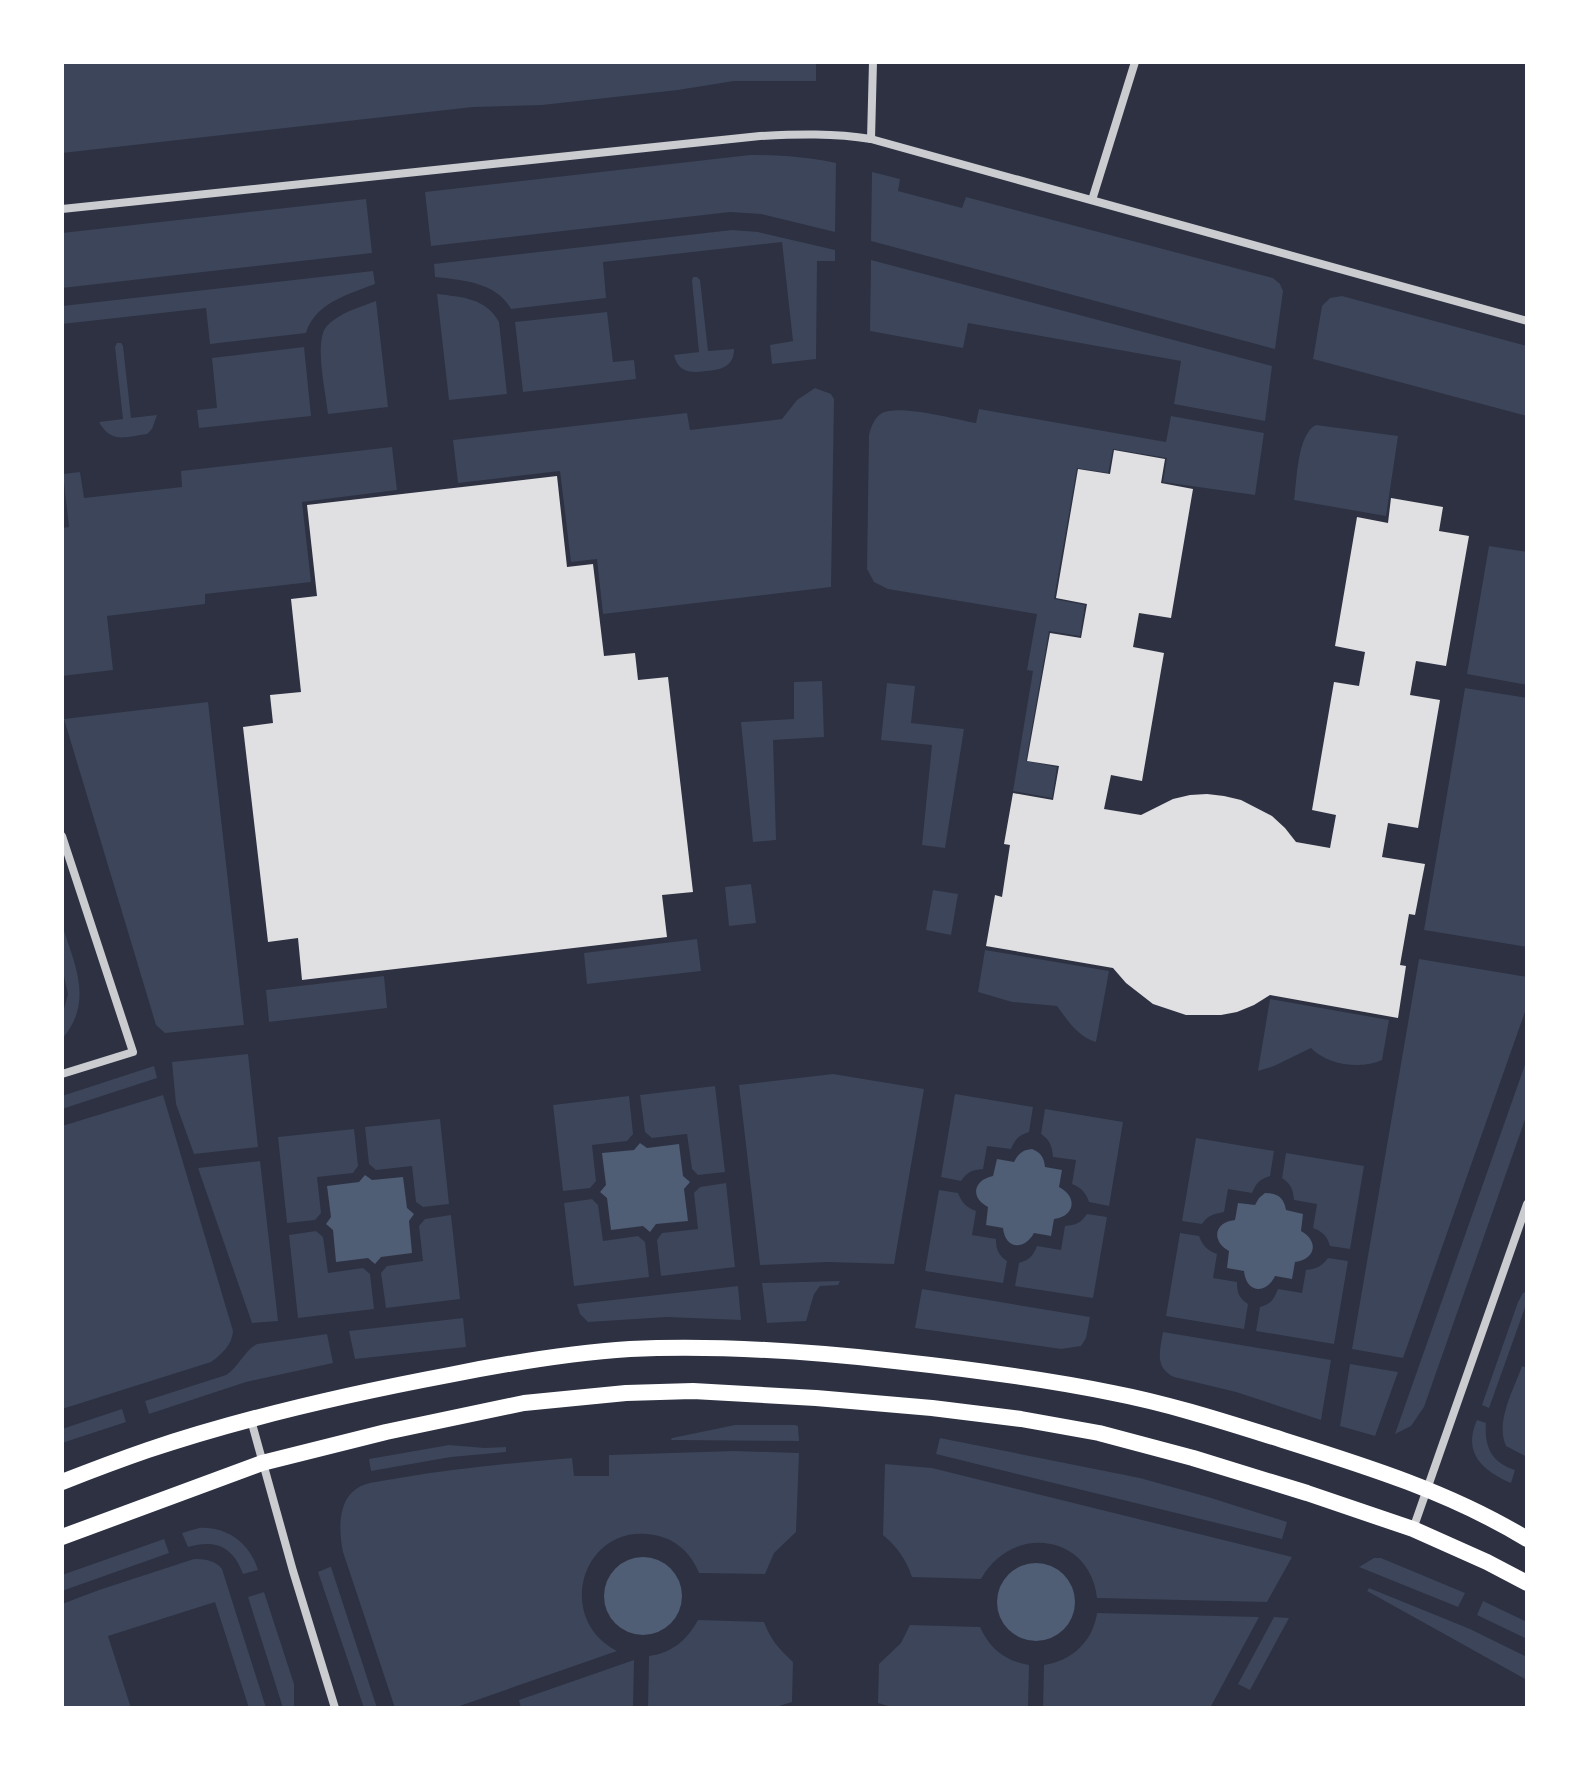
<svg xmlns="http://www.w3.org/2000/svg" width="1589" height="1770" viewBox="0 0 1589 1770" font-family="Helvetica,sans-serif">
  <rect width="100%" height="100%" fill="#2d3142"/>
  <g fill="#3c4559">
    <polygon points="62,62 816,62 816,81 734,81 678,90 542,105 473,107 62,153"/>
    <path d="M 750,155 C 780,155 807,157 836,163 L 835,232 L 761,214 L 730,212 L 431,246 L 425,192 Z"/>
    <polygon points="872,172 900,179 898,191 962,208 966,197 1273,278 1280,284 1283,291 1275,349 871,241"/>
    <polygon points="366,199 372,253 62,288 62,233"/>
    <path d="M 732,230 L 758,232 L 835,250 L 835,261 L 817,261 L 816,359 L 772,364 L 770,345 L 793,341 L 782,242 L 603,262 L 606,298 L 511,309 C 496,282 462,280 435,277 L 434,264 Z"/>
    <polygon points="871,260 1272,366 1265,421 1174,404 1181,361 968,323 963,348 870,331"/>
    <path d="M 373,271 L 375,284 C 349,294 315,303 306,333 L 210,344 L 206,308 L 62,324 L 62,306 Z"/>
    <path d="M 693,277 L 697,277 L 700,280 L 708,351 L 734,349 C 734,366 722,370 706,371 C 691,373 678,373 674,355 L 699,352 L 692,281 Z"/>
    <path d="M 437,294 C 462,297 486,298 499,322 L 507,394 L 449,400 Z"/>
    <polygon points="1342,296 1527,346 1527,416 1313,359 1322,306 1330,298"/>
    <path d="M 376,301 L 388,407 L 328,414 C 326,394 314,342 326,327 C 338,313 360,307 376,301 Z"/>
    <polygon points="607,312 613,362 634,360 636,379 523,392 515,322"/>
    <path d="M 117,343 L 121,343 L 123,346 L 131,418 L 157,415 L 152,429 L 147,434 C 126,437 111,444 99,422 L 123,419 L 115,347 Z"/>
    <polygon points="304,347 311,416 199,428 197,410 217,408 212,358"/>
    <polygon points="815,388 831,394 834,399 831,587 603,614 597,559 571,562 560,471 458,483 453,440 687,413 690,430 782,419 797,400"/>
    <path d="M 979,409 L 1166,442 L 1171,416 L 1264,433 L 1255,495 L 1163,482 L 1167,458 L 1113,449 L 1108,473 L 1077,468 L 1054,599 L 1085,605 L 1080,636 L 1049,631 L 1026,761 L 1057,767 L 1052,798 L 1013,791 L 1033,671 L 1027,670 L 1037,614 L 888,589 L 874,582 L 867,569 L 869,435 C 871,427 874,418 882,413 C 899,404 955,419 976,423 Z"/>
    <path d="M 1316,425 L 1398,436 L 1386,516 L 1294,500 C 1297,481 1297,434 1316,425 Z"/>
    <polygon points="392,447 397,490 302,502 311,582 205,594 205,604 107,616 113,670 62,676 62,528 69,527 63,474 80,472 84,498 182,487 181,471"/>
    <polygon points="1489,546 1527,552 1527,685 1467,674"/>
    <polygon points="822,681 824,737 773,740 776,840 753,842 741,722 794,719 794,682"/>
    <polygon points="887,683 915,686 911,723 964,729 945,848 922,845 932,745 881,740"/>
    <polygon points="1465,688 1527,698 1527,947 1424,930"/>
    <polygon points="208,702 244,1025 165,1033 156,1025 64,719"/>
    <polygon points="751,884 756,923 729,926 725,887"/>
    <polygon points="933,890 958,894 951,935 926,930"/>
    <path d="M 62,925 C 75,965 94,1002 62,1039 L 62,1016 L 68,994 L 62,967 Z"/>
    <polygon points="697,939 701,971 587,984 584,953"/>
    <path d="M 985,950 L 1109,971 L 1096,1042 C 1078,1037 1068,1021 1057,1006 L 1012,1002 L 978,992 Z"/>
    <polygon points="1419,959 1527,977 1527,1006 1403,1358 1352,1349"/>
    <polygon points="384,976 387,1008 269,1022 266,990"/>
    <path d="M 1270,999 L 1389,1020 L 1382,1060 C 1361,1070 1327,1065 1311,1048 L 1274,1066 L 1258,1071 Z"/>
    <polygon points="248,1054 258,1147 194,1154 176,1104 172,1062"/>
    <polygon points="1527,1059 1527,1114 1424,1407 1411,1426 1395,1434"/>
    <polygon points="154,1066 157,1078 62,1109 62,1096"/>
    <polygon points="833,1074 924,1089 894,1264 827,1262 760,1265 739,1085"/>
    <polygon points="715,1086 725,1172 698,1175 692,1169 687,1134 652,1138 645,1132 640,1095"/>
    <path d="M 955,1094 L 1033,1107 L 1029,1132 C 1019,1135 1015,1139 1011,1149 L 987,1146 L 983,1169 C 972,1170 967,1172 961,1181 L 941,1177 Z"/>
    <path d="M 163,1095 L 233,1331 C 232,1345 222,1354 211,1362 L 62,1409 L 62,1126 Z"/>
    <polygon points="629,1096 633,1134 627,1141 592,1145 596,1181 590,1188 563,1191 553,1105"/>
    <path d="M 1045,1109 L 1123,1122 L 1109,1206 L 1089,1202 C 1086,1193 1082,1188 1072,1184 L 1076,1160 L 1053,1157 C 1052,1146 1050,1140 1041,1134 Z"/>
    <polygon points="440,1119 449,1204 423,1207 416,1202 412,1166 376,1170 369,1164 365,1127"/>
    <polygon points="354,1129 358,1166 353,1173 317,1177 321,1213 315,1220 287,1223 278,1137"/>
    <path d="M 1196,1138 L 1274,1151 L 1270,1176 C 1260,1179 1256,1183 1252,1193 L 1228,1189 L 1224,1212 C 1214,1214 1208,1215 1202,1224 L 1182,1221 Z"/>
    <path d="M 1286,1153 L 1364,1166 L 1350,1249 L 1330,1246 C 1327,1236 1323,1232 1313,1228 L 1317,1204 L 1294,1200 C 1293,1189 1291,1184 1282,1178 Z"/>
    <polygon points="260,1161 278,1321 252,1323 198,1168"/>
    <polygon points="726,1183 735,1267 661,1276 657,1240 662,1233 698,1229 694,1193 700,1187"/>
    <path d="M 939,1190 L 958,1193 C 962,1203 966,1207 976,1211 L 972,1235 L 996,1239 C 996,1249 998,1255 1007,1261 L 1003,1283 L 925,1271 Z"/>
    <polygon points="592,1199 598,1205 603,1241 638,1236 645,1242 649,1277 574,1286 564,1203"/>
    <path d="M 1087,1214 L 1107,1217 L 1093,1298 L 1015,1286 L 1019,1263 C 1029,1260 1033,1256 1037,1246 L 1061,1250 L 1065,1226 C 1076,1225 1081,1223 1087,1214 Z"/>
    <polygon points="451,1215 460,1299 386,1308 381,1273 387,1266 423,1261 419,1226 425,1219"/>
    <polygon points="316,1231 323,1237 328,1273 363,1268 370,1274 374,1309 298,1318 289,1235"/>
    <path d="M 1180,1233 L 1199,1236 C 1203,1246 1207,1250 1217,1254 L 1213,1278 L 1237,1282 C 1237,1293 1239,1298 1248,1304 L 1244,1329 L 1166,1316 Z"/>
    <path d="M 1328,1258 L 1348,1261 L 1334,1344 L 1256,1331 L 1260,1307 C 1271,1304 1274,1299 1278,1289 L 1302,1293 L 1306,1270 C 1317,1269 1322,1266 1328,1258 Z"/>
    <polygon points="840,1281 838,1285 820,1286 814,1294 806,1321 767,1323 762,1283"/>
    <polygon points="738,1286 741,1320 667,1317 588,1322 580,1314 577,1304"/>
    <polygon points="922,1289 1090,1317 1086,1338 1081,1346 1061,1349 915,1328"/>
    <polygon points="1527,1291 1527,1302 1489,1408 1482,1405 1518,1302 1523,1293"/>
    <polygon points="463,1318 466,1347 355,1359 349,1331"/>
    <path d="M 1163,1332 L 1331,1360 L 1321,1420 L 1236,1392 L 1174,1377 C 1154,1367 1160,1351 1163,1332 Z"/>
    <path d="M 327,1334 L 333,1363 L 246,1382 L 149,1414 L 145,1401 L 226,1375 C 239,1367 243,1352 257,1344 Z"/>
    <polygon points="1350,1364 1398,1372 1375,1436 1340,1426"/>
    <path d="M 1522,1366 L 1527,1368 L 1527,1457 L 1506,1446 C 1495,1422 1514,1389 1522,1366 Z"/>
    <polygon points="122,1409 126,1422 62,1443 62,1429"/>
    <path d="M 1477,1420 L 1486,1423 C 1484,1447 1492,1463 1515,1470 L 1511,1483 C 1483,1471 1462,1453 1477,1420 Z"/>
    <polygon points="735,1425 795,1425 798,1426 799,1441 671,1440 672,1438"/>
    <polygon points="940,1438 1140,1478 1208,1497 1287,1522 1282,1539 936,1454"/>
    <polygon points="449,1445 485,1448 506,1447 506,1452 451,1457 371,1471 369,1459"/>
    <path d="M 734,1451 L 799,1453 L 796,1532 L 774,1553 L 765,1574 L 699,1573 C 691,1553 676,1539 654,1535 C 583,1522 553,1618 617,1651 L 454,1708 L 395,1708 L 343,1552 C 339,1533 337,1502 356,1489 C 367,1481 386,1481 399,1478 C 456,1468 514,1463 572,1458 L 574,1476 L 609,1476 L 609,1455 Z"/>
    <path d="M 885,1464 L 932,1468 L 1292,1557 L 1267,1602 L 1097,1598 C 1090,1534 1012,1523 981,1579 L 912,1577 C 906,1559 897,1547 883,1535 Z"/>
    <path d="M 199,1528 C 226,1526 250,1543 258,1570 L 243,1574 C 233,1546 215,1539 188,1547 L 182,1533 Z"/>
    <polygon points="164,1539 169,1553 62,1591 62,1575"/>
    <polygon points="1374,1558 1381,1558 1465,1593 1458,1607 1359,1567"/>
    <path d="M 194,1559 C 204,1559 216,1560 222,1569 L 266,1708 L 249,1708 L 215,1602 L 108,1636 L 131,1708 L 62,1708 L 62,1604 L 99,1590 Z"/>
    <polygon points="330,1567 331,1567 377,1708 364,1708 318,1572"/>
    <polygon points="1369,1588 1470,1629 1527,1657 1527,1680 1367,1591"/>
    <polygon points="264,1592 294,1684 294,1708 283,1708 248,1597"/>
    <polygon points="1483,1601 1527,1622 1527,1639 1477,1615"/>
    <path d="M 1097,1613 L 1259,1617 L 1210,1708 L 1043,1708 L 1044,1665 C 1072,1661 1093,1641 1097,1613 Z"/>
    <polygon points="1274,1617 1289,1618 1250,1690 1238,1684"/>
    <path d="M 698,1620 L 764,1622 C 770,1639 780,1650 793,1662 L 792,1702 L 773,1708 L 648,1708 L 649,1656 C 672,1653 687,1640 698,1620 Z"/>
    <path d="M 910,1625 L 980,1627 C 990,1649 1005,1661 1029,1665 L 1028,1708 L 895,1708 L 878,1703 L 879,1664 L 901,1643 Z"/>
    <polygon points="634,1660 633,1708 521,1708 519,1700"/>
  </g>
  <g fill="#4f5d75">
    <polygon points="640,1143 647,1148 679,1144 683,1176 690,1182 684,1189 688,1221 656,1224 650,1232 643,1226 611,1230 607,1198 600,1192 606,1185 602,1153 634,1150"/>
    <path d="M 1032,1149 C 1041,1153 1044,1157 1045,1167 L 1062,1170 L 1059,1187 C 1078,1197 1075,1216 1054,1219 L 1051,1236 L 1034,1233 C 1024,1251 1005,1249 1003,1228 L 986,1225 L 988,1207 C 970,1198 973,1180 993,1176 L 997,1159 L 1014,1162 C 1018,1154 1022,1150 1032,1149 Z"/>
    <polygon points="365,1175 372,1180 403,1177 407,1208 414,1214 409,1221 412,1253 381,1257 375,1264 368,1258 336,1262 333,1230 326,1224 331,1217 327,1186 359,1182"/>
    <path d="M 1265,1193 C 1278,1193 1284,1198 1286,1210 L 1303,1214 L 1301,1231 C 1319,1241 1316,1259 1295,1262 L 1292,1279 L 1275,1276 C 1266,1295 1246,1293 1244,1271 L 1227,1268 L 1229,1251 C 1211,1241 1214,1222 1235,1220 L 1238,1203 L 1255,1205 L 1259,1198 Z"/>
    <circle cx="643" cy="1596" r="39"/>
    <circle cx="1036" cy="1602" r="39"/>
  </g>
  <g fill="#e0e0e3">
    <polygon points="1114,450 1165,459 1161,483 1193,489 1171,618 1139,613 1133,647 1164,653 1142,781 1111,775 1104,809 1141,815 1173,799 1190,795 1207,794 1224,796 1241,800 1272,816 1285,828 1296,842 1330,848 1336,815 1312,810 1334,682 1359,686 1365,652 1335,646 1357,517 1388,523 1391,498 1443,507 1439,531 1469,536 1446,666 1416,661 1410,695 1440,700 1418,828 1388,823 1382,857 1425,864 1415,915 1409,914 1400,965 1406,966 1398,1018 1270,995 1254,1005 1237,1012 1221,1015 1186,1015 1153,1004 1126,983 1113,968 986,946 995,895 1002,897 1010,845 1004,844 1013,793 1053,800 1059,766 1027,761 1050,633 1081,638 1087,604 1056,598 1078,469 1110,474"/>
    <polygon points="557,476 567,567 593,564 604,656 635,653 638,680 668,677 693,892 662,895 667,937 302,980 298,938 268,942 243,727 273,723 270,695 301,692 291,599 317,596 307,505"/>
  </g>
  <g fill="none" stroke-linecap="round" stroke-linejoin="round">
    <g stroke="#caccd0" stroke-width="8">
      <polyline points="871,139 873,62"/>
      <polyline points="1092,200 1135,62"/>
      <path d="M 62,209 L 760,136 C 797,134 834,133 871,139 L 1527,321"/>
      <polyline points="62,836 133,1052 62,1074"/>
      <polyline points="251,1420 293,1571 335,1708"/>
      <polyline points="1413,1529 1527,1204"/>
    </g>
    <g stroke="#fff" stroke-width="16">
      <path d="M 62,1482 C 90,1471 119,1460 148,1450 C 246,1417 348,1394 449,1375 C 509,1363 569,1353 630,1349 C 718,1345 807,1351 895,1361 C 968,1369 1041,1378 1113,1393 C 1165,1403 1216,1419 1267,1435 C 1356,1463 1447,1490 1527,1539"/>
      <polyline points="62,1537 262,1463 386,1432 524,1403 626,1393 693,1391 816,1398 932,1408 1021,1419 1099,1433 1193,1458 1307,1493 1413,1529 1487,1562 1527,1583"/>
    </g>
  </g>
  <rect width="1589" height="1770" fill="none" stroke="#ffffff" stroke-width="128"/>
</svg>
